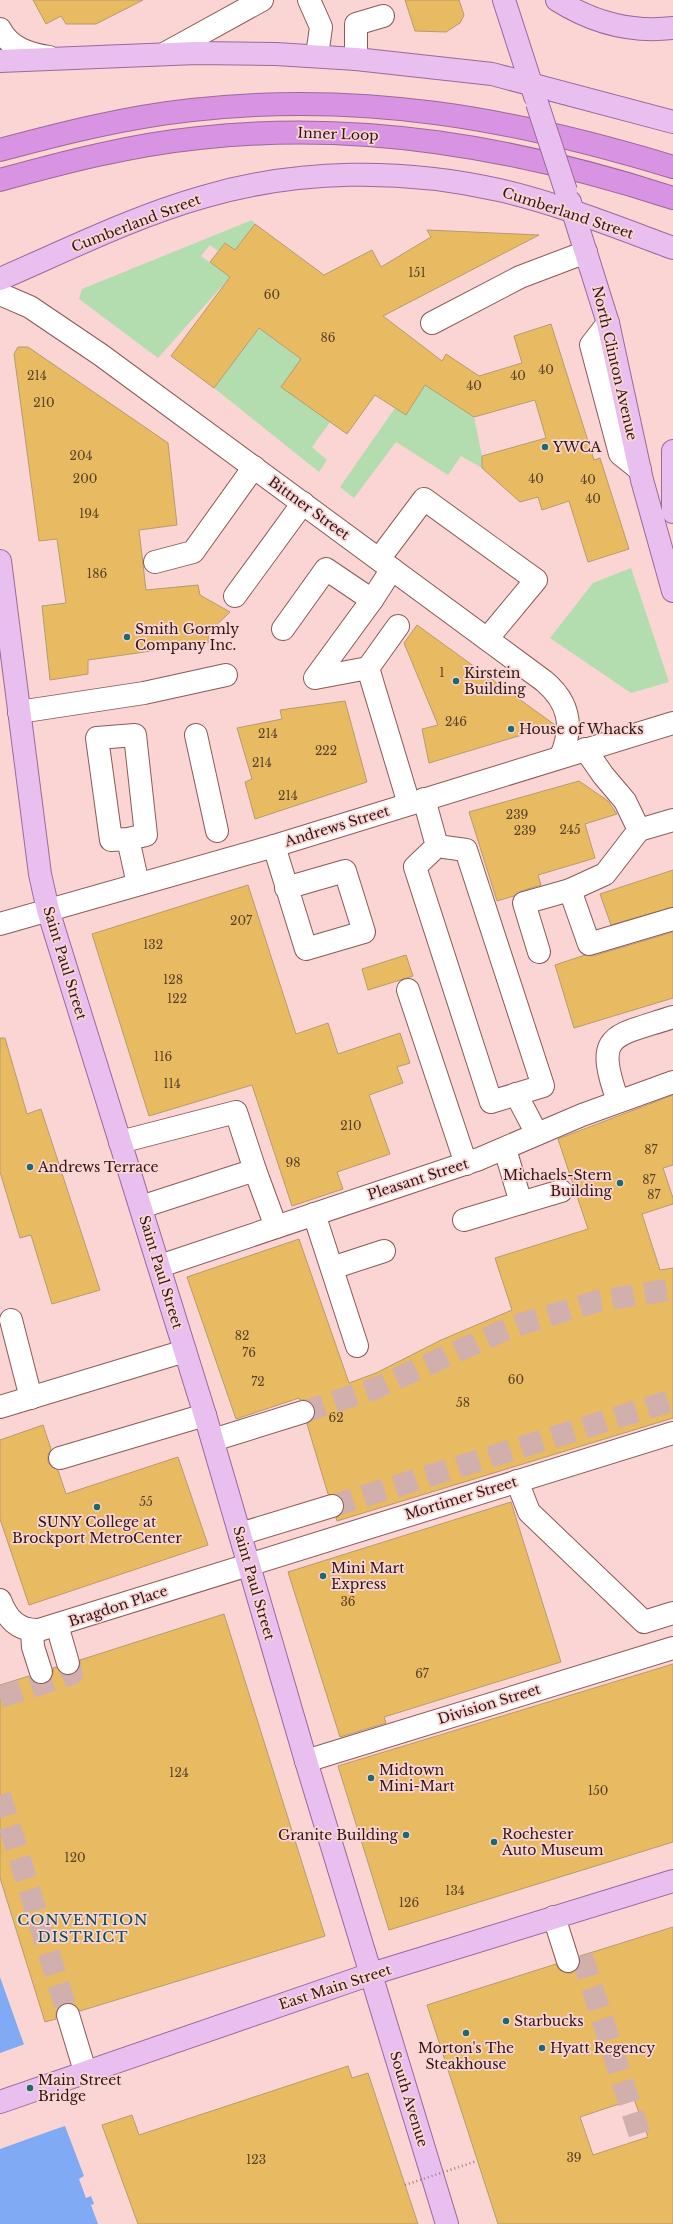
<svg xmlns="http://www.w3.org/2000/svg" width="673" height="2224" viewBox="0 0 673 2224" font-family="'Libre Baskerville',serif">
  <rect width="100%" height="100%" fill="#fad5d3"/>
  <g fill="#b3ddae">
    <polygon points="252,220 255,224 235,250 225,243 218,251 210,245 201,256 230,277 158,358 79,299 82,289"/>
    <polygon points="274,307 284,314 268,335 301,359 330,422 312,447 327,460 319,472 214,388"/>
    <polygon points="425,385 474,417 482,456 482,468 461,456 448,475 396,442 354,498 340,487 395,408"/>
    <polygon points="631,568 669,682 631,693 550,638 593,583"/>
  </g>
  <polygon fill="#81aaf5" points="0,1977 54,2129 65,2126 84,2176 79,2179 86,2198 91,2196 94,2204 91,2205 98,2224 0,2224"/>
  <polygon fill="#fad5d3" points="25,2044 55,2127 65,2124 67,2125 0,2149 0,2053"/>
  <g fill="#e8bb63" stroke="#b59c6d" fill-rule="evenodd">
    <polygon points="33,0 143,0 96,24 66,24 61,16 46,24"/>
    <polygon points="405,0 459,0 464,15 460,23 446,32 415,31"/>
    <polygon points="255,224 324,275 372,250 381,267 431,237 427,230 539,235 383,316 442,361 446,354 479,376 522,363 514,336 551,324 594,460 600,458 629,549 588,562 569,501 542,510 538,497 520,502 482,468 482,456 546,438 535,400 474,417 425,385 406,415 375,395 347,434 281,387 301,359 259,328 214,388 171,356 230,277 210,262 225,243 235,250"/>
    <polygon points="18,347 28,347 168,443 177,525 139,530 146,590 198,585 200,595 230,612 209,632 208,643 88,660 88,674 50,680 42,606 66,603 57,539 39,541 14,354"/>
    <polygon points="417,625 555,725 429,763 422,729 438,725 404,643"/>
    <polygon points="345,701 367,782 255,819 245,782 252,779 237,728 282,719 280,710"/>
    <polygon points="579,781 608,801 617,814 585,824 595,858 538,875 541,885 521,891 514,896 497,901 469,812"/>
    <polygon points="673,870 673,907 611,925 600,894"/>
    <polygon points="248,885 296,1034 328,1023 338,1054 400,1033 410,1063 397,1067 403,1083 369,1095 390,1154 337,1172 343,1189 292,1206 252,1085 149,1116 92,934"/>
    <polygon points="673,932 673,998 574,1028 555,965 585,955 593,956"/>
    <polygon points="406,955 413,976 368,990 362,969"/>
    <polygon points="0,1038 5,1038 27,1114 41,1109 100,1290 52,1304 31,1235 20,1238 0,1172"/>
    <polygon points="673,1095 673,1165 663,1168 673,1198 673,1204 642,1214 660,1270 673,1268 673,1418 337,1521 336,1518 341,1514 344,1503 340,1497 328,1494 307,1424 315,1415 315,1409 312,1403 306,1400 300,1400 299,1398 236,1419 187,1277 299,1239 349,1383 376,1373 441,1340 512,1310 495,1258 588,1229 558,1139"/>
    <polygon points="43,1425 51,1449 48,1455 48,1462 52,1467 58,1470 66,1494 178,1457 208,1545 29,1605 0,1519 0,1440"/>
    <polygon points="511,1502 561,1662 384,1717 386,1723 340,1737 288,1572"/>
    <polygon points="224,1614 325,1936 80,2011 71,2003 64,2003 56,2012 56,2019 45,2022 0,1878 0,1685 29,1676 38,1684 45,1684 53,1675 53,1668 56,1667 65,1675 72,1675 80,1666 80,1660"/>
    <polygon points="673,1664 673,1842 389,1930 338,1766"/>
    <path d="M 673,1927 L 673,2224 L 498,2224 L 427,2005 L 556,1964 L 560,1970 L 566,1973 L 572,1973 L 580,1964 L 580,1956 ZM 634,2099 L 648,2137 L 593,2155 L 580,2117 Z"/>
    <polygon points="348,2066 352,2078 368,2073 418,2224 138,2224 102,2125 132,2115 139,2135"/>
  </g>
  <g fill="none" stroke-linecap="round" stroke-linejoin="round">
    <g stroke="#d1afad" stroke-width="22" stroke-dasharray="22 11" stroke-linecap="butt">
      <polyline points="303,1412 376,1388 500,1332 524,1323 598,1301 673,1289"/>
      <polyline points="332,1506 673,1400"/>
      <polyline points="0,1697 72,1674 68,1663"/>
      <polyline points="0,1795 68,2015"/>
      <polyline points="582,1956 641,2139"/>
    </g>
    <g stroke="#8d5957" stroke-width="24">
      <g id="minor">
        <polyline points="309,0 321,27 317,56"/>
        <path d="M 0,29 C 10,48 29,54 49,57"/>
        <polyline points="164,54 262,0"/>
        <polyline points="356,59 356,24 383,16"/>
        <path d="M 0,294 L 30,307 L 101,355 L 544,681 C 569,702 574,726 561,756"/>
        <polyline points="432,323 520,277 586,252"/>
        <polyline points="608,323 591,345 620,454 640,470"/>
        <polyline points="379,559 424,499 536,580 487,639"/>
        <polyline points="155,562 193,552 254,467"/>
        <polyline points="392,569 372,600 315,678 368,668 409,804"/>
        <polyline points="235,596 303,503"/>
        <polyline points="283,629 326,569 372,600"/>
        <polyline points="368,668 398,626"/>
        <polyline points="19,712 144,693 226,675"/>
        <polyline points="196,735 217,831"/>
        <polyline points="585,749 603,775 625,801 639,830 673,820"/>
        <polyline points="424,799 437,846 466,850 543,1086 491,1102 415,867 437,846"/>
        <polyline points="639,830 605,874 570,890 589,944 673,919"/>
        <polyline points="128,839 111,840 97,738 135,735 146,835 128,839 138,884"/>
        <polyline points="274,846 306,949 364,932 345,871 286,888"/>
        <polyline points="0,924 274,846 673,723"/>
        <polyline points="539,952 524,903 570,890"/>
        <polyline points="408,990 466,1164"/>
        <polyline points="516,1094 537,1134"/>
        <path d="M 618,1101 C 593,1032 613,1037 673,1017"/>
        <polyline points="120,1142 236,1112 255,1170"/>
        <polyline points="505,1149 521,1203"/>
        <polyline points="141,1207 255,1170 276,1227"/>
        <polyline points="314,1214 357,1346"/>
        <polyline points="464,1220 561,1191"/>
        <polyline points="160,1266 479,1159 582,1115 673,1082"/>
        <polyline points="332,1268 384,1251"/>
        <polyline points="11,1320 31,1398"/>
        <polyline points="0,1407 185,1351"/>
        <polyline points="213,1440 303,1412"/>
        <polyline points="60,1458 205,1415"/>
        <polyline points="517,1481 529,1512 644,1622 673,1613"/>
        <polyline points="240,1534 332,1506"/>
        <path d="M 0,1600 C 7,1618 17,1631 39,1630 L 673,1433"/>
        <polyline points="57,1625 68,1663"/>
        <polyline points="32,1631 33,1647 41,1672"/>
        <polyline points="306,1761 673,1648"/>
        <polyline points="554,1917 568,1961"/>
        <polyline points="68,2015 85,2071"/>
      </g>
    </g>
    <g stroke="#9c689b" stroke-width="24">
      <g id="major">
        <polyline points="504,0 535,96"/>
        <path d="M 557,0 C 592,22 631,33 673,28"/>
        <polyline points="0,61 197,53 276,54 356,59 492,74 673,122"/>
        <polyline points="570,202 608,323 642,480 673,591"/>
        <path d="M 0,279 C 67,250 133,217 203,197 C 298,169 402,168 499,190 C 559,204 616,227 673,248"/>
        <polyline points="673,451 673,512"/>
        <polyline points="0,561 40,874 48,910 205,1415 306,1761 447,2224"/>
        <polyline points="0,2102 371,1974 673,1881"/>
      </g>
    </g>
    <g stroke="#9c689b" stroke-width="24">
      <g id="highway">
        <path d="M 0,150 C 63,133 127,117 192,110 C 361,91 512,118 673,167"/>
        <path d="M 0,180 C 65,162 131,145 199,138 C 361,120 518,148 673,198"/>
      </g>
    </g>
    <use href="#minor" stroke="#fff" stroke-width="22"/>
    <use href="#major" stroke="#e8bfee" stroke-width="22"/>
    <use href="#highway" stroke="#d894e3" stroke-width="22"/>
    <g stroke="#9c689b" stroke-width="24" stroke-linecap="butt">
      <polyline id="major-bridge" points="537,103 566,191"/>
    </g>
    <polyline stroke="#9e807e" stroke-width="2.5" stroke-dasharray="1 3" stroke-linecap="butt" points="405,2185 477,2161"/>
    <use href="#major-bridge" stroke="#e8bfee" stroke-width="22"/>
  </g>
  <g fill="#1c696e" stroke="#fad5d3" stroke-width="1.5">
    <circle cx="545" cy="447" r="4"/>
    <circle cx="127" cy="637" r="4"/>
    <circle cx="456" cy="681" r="4"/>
    <circle cx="511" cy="729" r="4"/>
    <circle cx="30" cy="1167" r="4"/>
    <circle cx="620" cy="1183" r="4"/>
    <circle cx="97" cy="1507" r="4"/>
    <circle cx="323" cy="1576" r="4"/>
    <circle cx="371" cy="1778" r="4"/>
    <circle cx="406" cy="1835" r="4"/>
    <circle cx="494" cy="1842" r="4"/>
    <circle cx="506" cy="2021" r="4"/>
    <circle cx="466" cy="2033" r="4"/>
    <circle cx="542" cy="2048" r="4"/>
    <circle cx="30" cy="2088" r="4"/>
  </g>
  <g text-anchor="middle" stroke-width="3.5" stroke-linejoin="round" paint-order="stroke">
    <g font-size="12" fill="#5b4029">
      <text x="417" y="277">151</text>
      <text x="272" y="299">60</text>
      <text x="328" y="342">86</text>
      <text x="546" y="374">40</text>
      <text x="37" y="380">214</text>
      <text x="518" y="380">40</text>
      <text x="474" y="390">40</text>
      <text x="44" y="407">210</text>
      <text x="81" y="460">204</text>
      <text x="85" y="483">200</text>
      <text x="536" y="483">40</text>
      <text x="588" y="484">40</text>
      <text x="593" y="503">40</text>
      <text x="89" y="518">194</text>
      <text x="97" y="578">186</text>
      <text x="442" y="677">1</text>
      <text x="456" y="726">246</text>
      <text x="268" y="738">214</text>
      <text x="326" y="755">222</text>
      <text x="262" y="767">214</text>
      <text x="288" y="800">214</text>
      <text x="517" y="819">239</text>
      <text x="570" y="834">245</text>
      <text x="525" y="835">239</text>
      <text x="241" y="925">207</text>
      <text x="153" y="949">132</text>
      <text x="173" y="984">128</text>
      <text x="177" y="1003">122</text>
      <text x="163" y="1061">116</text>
      <text x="172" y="1088">114</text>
      <text x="351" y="1130">210</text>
      <text x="651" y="1154">87</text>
      <text x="293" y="1167">98</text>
      <text x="649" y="1184">87</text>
      <text x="654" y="1199">87</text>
      <text x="242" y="1340">82</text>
      <text x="249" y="1357">76</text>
      <text x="516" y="1384">60</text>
      <text x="258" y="1386">72</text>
      <text x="463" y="1407">58</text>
      <text x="336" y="1422">62</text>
      <text x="146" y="1506">55</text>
      <text x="348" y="1606">36</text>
      <text x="422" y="1678">67</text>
      <text x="179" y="1777">124</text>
      <text x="598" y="1795">150</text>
      <text x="75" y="1862">120</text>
      <text x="455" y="1895">134</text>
      <text x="409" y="1907">126</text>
      <text x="574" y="2162">39</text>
      <text x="256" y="2164">123</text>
    </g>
    <g font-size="14" fill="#2c1716" stroke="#fad5d3">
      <text transform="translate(338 134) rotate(2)" y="5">Inner Loop</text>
      <text transform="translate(568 213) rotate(18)" y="5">Cumberland Street</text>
      <text transform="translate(136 223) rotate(-21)" y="5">Cumberland Street</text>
      <text transform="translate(615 363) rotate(77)" y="5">North Clinton Avenue</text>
      <text transform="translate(309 508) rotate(36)" y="5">Bittner Street</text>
      <text transform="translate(337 826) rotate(-17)" y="5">Andrews Street</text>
      <text transform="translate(65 963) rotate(73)" y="5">Saint Paul Street</text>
      <text transform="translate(418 1179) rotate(-18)" y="5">Pleasant Street</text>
      <text transform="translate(161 1272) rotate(73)" y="5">Saint Paul Street</text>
      <text transform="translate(461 1498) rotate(-17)" y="5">Mortimer Street</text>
      <text transform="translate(254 1583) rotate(74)" y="5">Saint Paul Street</text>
      <text transform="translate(118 1606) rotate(-18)" y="5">Bragdon Place</text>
      <text transform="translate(489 1704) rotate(-17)" y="5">Division Street</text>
      <text transform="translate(335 1987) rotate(-18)" y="5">East Main Street</text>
      <text transform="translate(409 2099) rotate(73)" y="5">South Avenue</text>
    </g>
    <g font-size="14" fill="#2c1716" stroke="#fad5d3" text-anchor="start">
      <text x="553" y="452">YWCA</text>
      <text x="135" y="634">Smith Gormly<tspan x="135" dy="16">Company Inc.</tspan></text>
      <text x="464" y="678">Kirstein<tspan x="464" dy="16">Building</tspan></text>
      <text x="519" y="734">House of Whacks</text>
      <text x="38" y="1172">Andrews Terrace</text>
      <text x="612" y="1180" text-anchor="end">Michaels-Stern<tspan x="612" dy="16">Building</tspan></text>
      <text x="97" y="1527" text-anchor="middle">SUNY College at<tspan x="97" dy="16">Brockport MetroCenter</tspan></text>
      <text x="331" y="1573">Mini Mart<tspan x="331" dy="16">Express</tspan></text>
      <text x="379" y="1775">Midtown<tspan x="379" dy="16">Mini-Mart</tspan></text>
      <text x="502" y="1839">Rochester<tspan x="502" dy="16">Auto Museum</tspan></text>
      <text x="398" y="1840" text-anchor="end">Granite Building</text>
      <text x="514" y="2026">Starbucks</text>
      <text x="466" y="2053" text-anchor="middle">Morton's The<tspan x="466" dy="16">Steakhouse</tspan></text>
      <text x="550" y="2053">Hyatt Regency</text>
      <text x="38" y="2085">Main Street<tspan x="38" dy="16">Bridge</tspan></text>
    </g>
    <g font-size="15" letter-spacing="1" fill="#0b4b4f" stroke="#fad5d3">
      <text x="83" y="1925">CONVENTION<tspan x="83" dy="17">DISTRICT</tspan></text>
    </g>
  </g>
</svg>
